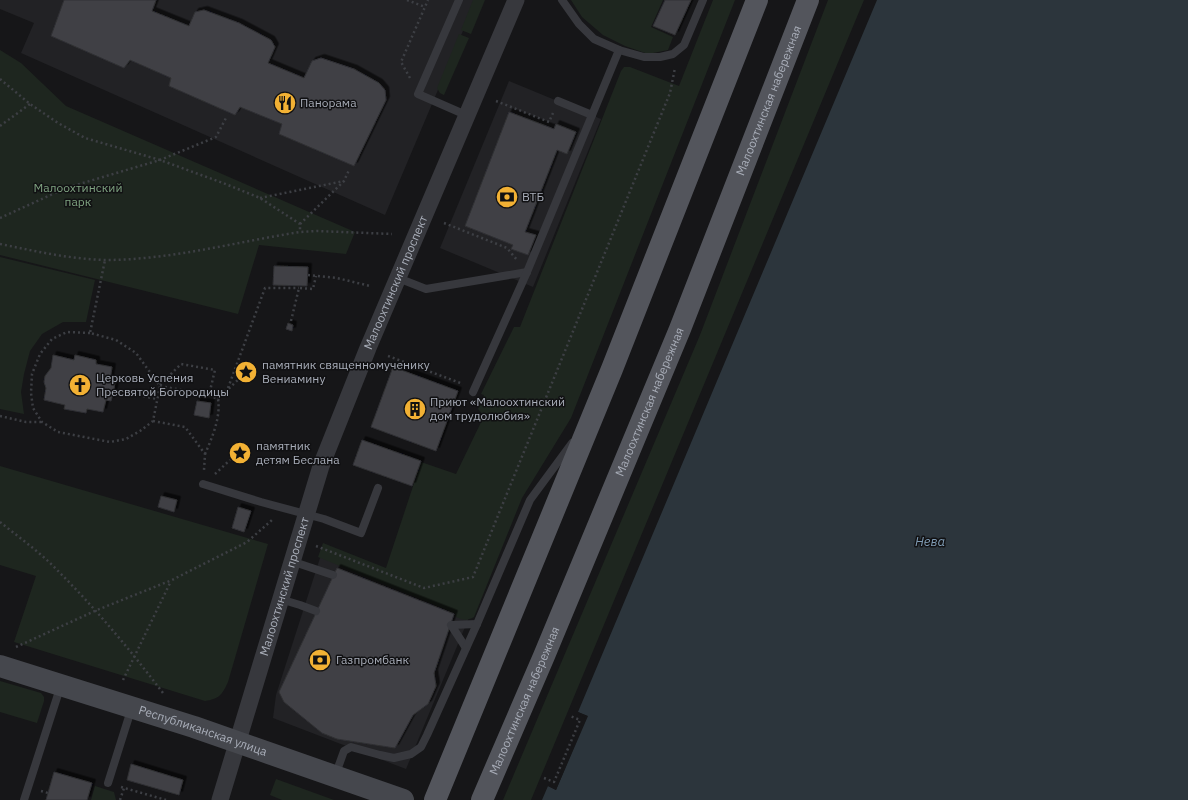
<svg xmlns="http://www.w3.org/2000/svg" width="1188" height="800" viewBox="0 0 1188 800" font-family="'IBM Plex Sans',sans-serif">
  <defs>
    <filter id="shadow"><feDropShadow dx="3.5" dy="-3.5" stdDeviation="0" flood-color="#0009"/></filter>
  </defs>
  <rect width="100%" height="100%" fill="#161618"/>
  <g fill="#222225">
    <polygon points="0,0 476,0 385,215 21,53 34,23 0,9"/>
    <polygon points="509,81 601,119 533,287 440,248"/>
    <polygon points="321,555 470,615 406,769 273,718 276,695"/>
  </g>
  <g fill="#1e261f">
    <polygon points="473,0 485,0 471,34 461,30"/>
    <polygon points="571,0 663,0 651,27 673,37 668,50 648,54 625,46 603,35 582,17"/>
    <path d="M 713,0 L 735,0 L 571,418 L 522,498 L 474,617 C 467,621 463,620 456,617 L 455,613 L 318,557 L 323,543 L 386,568 L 421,462 L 456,474 L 484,416 L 478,409 L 484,395 L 481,394 L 514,327 L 520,327 L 621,71 L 624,67 L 630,67 L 679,86 Z"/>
    <polygon points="828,0 864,0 531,800 503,800 700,335"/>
    <polygon points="459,34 469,38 444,95 440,93 437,88"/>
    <polygon points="0,50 21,63 66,106 355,232 346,254 259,245 238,314 0,255"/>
    <polygon points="0,257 95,280 86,322 63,322 42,334 30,351 24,374 21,392 24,414 0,409"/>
    <path d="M 0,466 L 268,544 L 228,682 C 222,695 219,699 205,701 L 14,642 L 36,576 L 0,565 Z"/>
    <polygon points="0,681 41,693 44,697 44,701 37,723 0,712"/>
    <polygon points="276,779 334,800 282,800 270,795"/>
    <polygon points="95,786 114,792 116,800 91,800"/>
  </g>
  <polygon fill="#2c353c" points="877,0 1188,0 1188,800 542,800 548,786 556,790 587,716 578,712"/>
  <polygon fill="#161618" points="578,712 588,716 556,790 548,786 548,784 555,787 585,717 578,714"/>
  <g fill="#404145" stroke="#303034" filter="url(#shadow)">
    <polygon points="64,0 156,0 152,11 189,26 195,12 204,10 239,23 271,40 275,47 268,63 304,78 312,61 321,58 354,69 379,83 385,90 386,100 354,166 279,134 282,124 240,107 235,115 169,86 171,78 130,60 124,68 51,36"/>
    <polygon points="665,0 691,0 675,35 653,26"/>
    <polygon points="509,112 554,129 556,124 576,132 567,154 557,150 525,232 536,235 528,255 511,249 513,245 465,226"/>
    <polygon points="274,266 308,267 307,286 273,285"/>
    <polygon points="288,323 293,325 292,331 286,329"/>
    <polygon points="53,355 74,360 75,355 96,360 96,364 112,367 110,380 115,381 114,390 111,401 106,400 103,412 87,409 86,413 64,409 65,405 44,400 46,388 44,382 45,376 51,368"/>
    <polygon points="393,367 458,391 436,451 371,427"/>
    <polygon points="197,401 211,403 209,418 194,415"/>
    <polygon points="362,440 421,461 412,486 353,465"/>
    <polygon points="161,496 177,500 174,512 158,507"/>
    <polygon points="238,507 251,511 244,532 232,528"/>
    <polygon points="337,568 454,614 434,673 436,686 428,704 413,715 395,748 337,739 322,733 284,702 279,692"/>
    <polygon points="131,764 183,780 179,795 127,780"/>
    <polygon points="54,772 92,783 87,800 46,800"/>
  </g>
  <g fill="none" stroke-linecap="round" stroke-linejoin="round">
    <g stroke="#3d3f44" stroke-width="2.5" stroke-dasharray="2 3" stroke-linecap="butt">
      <polyline points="407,0 425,7"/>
      <polyline points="410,78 401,62 428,0"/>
      <polyline points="0,79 30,104 58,123 85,138 160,160 223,183 260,198 300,224 300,232"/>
      <polyline points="496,101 549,122 553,113"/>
      <polyline points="0,126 30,104"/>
      <polyline points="260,198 344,181"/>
      <polyline points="0,218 66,188 160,160 216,137 226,118"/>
      <polyline points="444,223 507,248 517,260"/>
      <polyline points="300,224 344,181 349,170"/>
      <path d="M 0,244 C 35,251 69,259 105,260 C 170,260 236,242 300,232 L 317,231 L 392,234"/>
      <polyline points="308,275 337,278 370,286"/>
      <polyline points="291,321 299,288 313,289 316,276"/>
      <polyline points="90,333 67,332 52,339 40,354 32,374 31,393 33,408 42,422 58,432 110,442 126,439 140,431 153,421 160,386 136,353 116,340 90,333 105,260"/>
      <polyline points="388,356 463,384"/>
      <polyline points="160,385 181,364 215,370 209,395"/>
      <path d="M 160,386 L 209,395 L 218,399 C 221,417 212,438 205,454"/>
      <polyline points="228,388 265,288 299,288"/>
      <polyline points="114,390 157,399"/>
      <polyline points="218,399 241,377"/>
      <polyline points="0,416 26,422 42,422"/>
      <polyline points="153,421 185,427 205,454 204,470"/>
      <polyline points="215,474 230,460"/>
      <path d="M 0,522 C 16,535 34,548 49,562 C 91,603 128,647 163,693"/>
      <polyline points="316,546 424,588 473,577 670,93 675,68"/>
      <polyline points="16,647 97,610 172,580 247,542 272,520"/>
      <polyline points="123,680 171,581"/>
      <polyline points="544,778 554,782 580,720 570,716"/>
      <polyline points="121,787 166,800"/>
      <polyline points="41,791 48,793"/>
      <polyline points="120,800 124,788"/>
    </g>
    <g stroke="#37383d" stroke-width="8">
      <polyline points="459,0 418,94 466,115"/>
      <polyline points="562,0 579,24 594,39 619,50 644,57 660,57 673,54 684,45 703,0"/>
      <polyline points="558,101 592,115"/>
      <polyline points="398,278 426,289 527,272"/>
      <polyline points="473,392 527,272 619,50"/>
      <polyline points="203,484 261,502 324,519 361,533 378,488"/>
      <polyline points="291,561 333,575"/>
      <polyline points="280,599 300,605 316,611"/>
      <polyline points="466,648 451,625 477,624"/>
      <polyline points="335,776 344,751 351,747 380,755 394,758 411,754 421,747 427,735 477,624 530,500 572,443"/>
      <polyline points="108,783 132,707"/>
      <polyline points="24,800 61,685"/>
    </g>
    <path stroke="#37383d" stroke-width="17" id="s1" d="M 220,800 L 321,466 L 368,348 L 516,0"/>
    <path stroke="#45474d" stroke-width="22" id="s2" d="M 0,666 L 194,727 L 403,800"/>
    <g stroke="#53555c" stroke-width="22">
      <polyline points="435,800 612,369 757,0"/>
      <path id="s3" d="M 482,800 L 544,656 L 680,329 L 808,0"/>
    </g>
  </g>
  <defs>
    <g id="restaurant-disc" transform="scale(1.15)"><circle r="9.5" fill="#f2b134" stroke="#111113"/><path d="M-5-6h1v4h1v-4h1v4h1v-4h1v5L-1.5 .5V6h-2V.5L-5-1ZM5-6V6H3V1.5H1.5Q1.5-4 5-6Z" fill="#111"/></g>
    <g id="bank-disc" transform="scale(1.15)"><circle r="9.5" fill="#f2b134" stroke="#111113"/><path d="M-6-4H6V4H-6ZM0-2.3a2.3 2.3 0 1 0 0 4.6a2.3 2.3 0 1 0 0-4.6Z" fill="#111"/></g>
    <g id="sight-disc" transform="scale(1.15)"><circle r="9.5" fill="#f2b134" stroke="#111113"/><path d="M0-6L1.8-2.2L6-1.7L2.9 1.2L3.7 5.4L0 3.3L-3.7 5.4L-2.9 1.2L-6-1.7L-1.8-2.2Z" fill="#111"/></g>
    <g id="church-disc" transform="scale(1.15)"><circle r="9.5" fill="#f2b134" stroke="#111113"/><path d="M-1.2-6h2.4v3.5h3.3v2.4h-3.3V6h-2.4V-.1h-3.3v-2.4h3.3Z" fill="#111"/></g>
    <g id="building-disc" transform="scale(1.15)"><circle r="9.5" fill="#f2b134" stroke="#111113"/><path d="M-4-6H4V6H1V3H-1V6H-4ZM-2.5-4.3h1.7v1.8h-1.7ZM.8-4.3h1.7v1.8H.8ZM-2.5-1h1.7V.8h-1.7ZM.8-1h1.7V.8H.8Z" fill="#111"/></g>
  </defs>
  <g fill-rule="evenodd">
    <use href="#restaurant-disc" x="285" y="103"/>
    <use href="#bank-disc" x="507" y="197"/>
    <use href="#sight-disc" x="246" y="372"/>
    <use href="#church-disc" x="80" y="385"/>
    <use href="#building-disc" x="415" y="409"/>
    <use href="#sight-disc" x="240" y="453"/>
    <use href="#bank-disc" x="320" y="660"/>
  </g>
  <g text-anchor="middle" stroke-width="3" stroke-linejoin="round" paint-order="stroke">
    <g font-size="12" fill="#a8adb8" stroke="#111113">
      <text dy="4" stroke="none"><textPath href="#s3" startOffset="756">Малоохтинская набережная</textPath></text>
      <text dy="4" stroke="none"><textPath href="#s1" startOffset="547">Малоохтинский проспект</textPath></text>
      <text dy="4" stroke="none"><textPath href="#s3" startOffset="432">Малоохтинская набережная</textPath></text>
      <text dy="4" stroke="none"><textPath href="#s1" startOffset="223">Малоохтинский проспект</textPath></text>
      <text dy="4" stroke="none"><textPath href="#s3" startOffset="108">Малоохтинская набережная</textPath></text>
      <text dy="4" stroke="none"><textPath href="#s2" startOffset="213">Республиканская улица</textPath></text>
    </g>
    <g font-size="12" fill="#a8adb8" stroke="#111113" text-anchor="start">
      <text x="300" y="107">Панорама</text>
      <text x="522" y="201">ВТБ</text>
      <text x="262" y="369">памятник священномученику<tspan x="262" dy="14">Вениамину</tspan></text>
      <text x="96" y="382">Церковь Успения<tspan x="96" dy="14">Пресвятой Богородицы</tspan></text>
      <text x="430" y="406">Приют «Малоохтинский<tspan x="430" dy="14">дом трудолюбия»</tspan></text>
      <text x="256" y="450">памятник<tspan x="256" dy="14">детям Беслана</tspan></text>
      <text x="336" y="664">Газпромбанк</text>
    </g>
    <g font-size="12" fill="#7fa381" stroke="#111113">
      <text x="78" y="192">Малоохтинский<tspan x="78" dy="14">парк</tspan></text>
    </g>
    <g font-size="13" font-style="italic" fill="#7f9bb3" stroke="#111113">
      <text x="930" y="546">Нева</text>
    </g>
  </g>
</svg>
